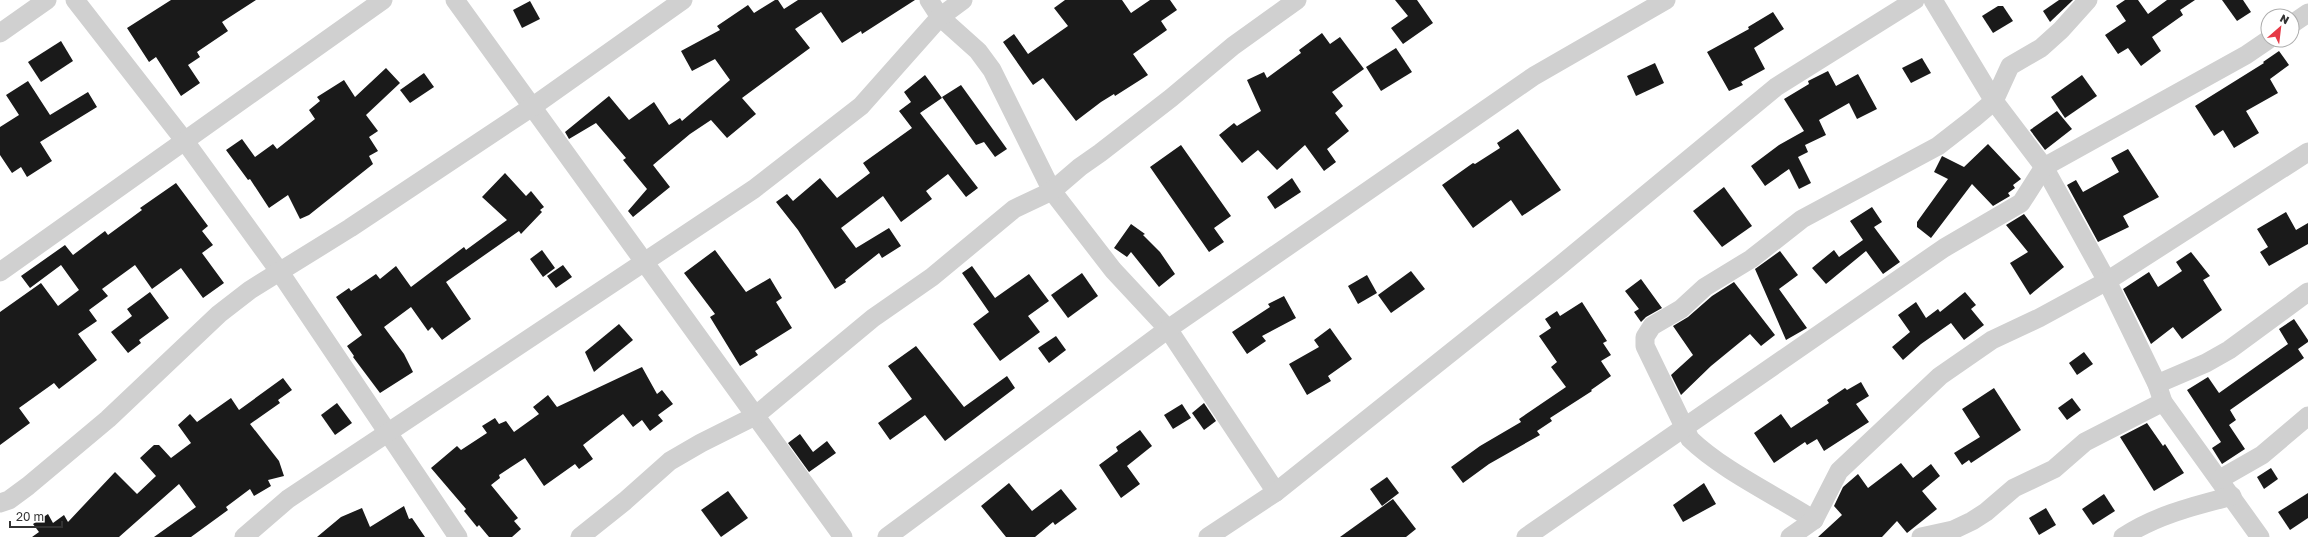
<svg xmlns="http://www.w3.org/2000/svg" width="2308" height="537" viewBox="0 0 2308 537" font-family="'Golos Text',sans-serif">
  <rect width="100%" height="100%" fill="#fff"/>
  <g fill="#1a1a1a">
    <polygon points="171,0 256,0 222,22 228,31 197,52 200,57 188,65 200,83 181,96 156,57 149,62 127,28"/>
    <polygon points="775,0 778,0 784,9 798,0 915,0 862,34 861,31 842,43 821,12 795,29 810,48 742,98 756,114 727,138 711,120 690,134 653,165 670,187 633,217 628,211 647,189 623,160 626,158 596,123 569,139 565,132 609,96 629,120 654,102 669,125 680,118 682,121 730,80 715,59 692,71 681,51 720,30 717,26 748,5 754,13"/>
    <polygon points="1065,0 1122,0 1131,13 1150,0 1170,0 1177,10 1161,21 1167,30 1133,54 1148,75 1115,96 1114,94 1101,102 1076,121 1043,78 1033,85 1003,42 1014,34 1028,54 1068,26 1054,8"/>
    <polygon points="1395,0 1417,0 1433,23 1403,44 1391,28 1408,16"/>
    <polygon points="2059,0 2073,0 2050,22 2043,11"/>
    <polygon points="2125,0 2138,0 2148,14 2167,0 2195,0 2180,10 2183,15 2152,37 2161,51 2141,66 2128,48 2118,54 2105,35 2126,21 2116,6"/>
    <polygon points="2222,0 2243,0 2251,12 2237,21"/>
    <polygon points="530,1 540,19 522,28 513,10"/>
    <polygon points="1998,6 2003,6 2013,21 1993,33 1982,16"/>
    <polygon points="1773,12 1784,29 1754,48 1765,69 1741,82 1743,85 1729,91 1707,52 1749,29 1748,27"/>
    <polygon points="1322,33 1330,44 1340,37 1364,69 1332,92 1343,106 1335,113 1349,131 1327,149 1336,162 1324,171 1305,145 1277,170 1258,150 1242,163 1219,135 1234,123 1237,126 1261,111 1247,80 1264,72 1267,78 1301,53 1299,50"/>
    <polygon points="61,41 73,61 41,82 28,62"/>
    <polygon points="1396,48 1412,72 1381,91 1366,67"/>
    <polygon points="2279,51 2289,65 2270,79 2278,93 2246,111 2259,133 2234,148 2223,130 2214,136 2195,106 2264,63 2263,62"/>
    <polygon points="1922,58 1931,73 1911,83 1902,68"/>
    <polygon points="1655,63 1664,83 1636,96 1627,76"/>
    <polygon points="386,68 400,83 366,115 378,131 369,137 378,151 369,156 373,164 309,215 300,219 288,195 269,208 250,179 248,180 226,150 242,139 255,157 273,144 277,149 315,119 309,110 320,101 317,97 344,80 355,97"/>
    <polygon points="1828,71 1836,86 1858,74 1877,109 1857,119 1849,103 1819,120 1826,135 1805,145 1808,152 1798,157 1811,183 1799,189 1789,169 1765,186 1751,166 1779,145 1804,131 1784,99 1809,84 1808,81"/>
    <polygon points="424,73 434,87 410,103 400,90"/>
    <polygon points="925,75 942,98 920,113 978,188 966,197 948,174 926,191 932,199 901,222 883,196 841,228 856,248 889,228 901,246 882,258 879,253 845,280 846,282 835,289 798,230 776,202 787,194 793,201 820,178 837,198 870,173 863,163 912,128 899,111 911,102 904,92"/>
    <polygon points="2082,75 2097,96 2065,118 2051,97"/>
    <polygon points="28,81 50,115 88,92 97,107 40,142 52,161 27,177 21,167 12,173 0,155 0,127 19,115 6,95"/>
    <polygon points="961,85 1007,149 995,157 984,142 976,145 942,97"/>
    <polygon points="2057,111 2072,129 2045,150 2030,130"/>
    <polygon points="1518,129 1561,190 1522,216 1511,200 1473,228 1442,185 1473,163 1475,164 1500,148 1497,143"/>
    <polygon points="1988,144 2021,179 2013,185 2015,188 2008,193 2010,196 1993,206 1972,184 1931,238 1917,227 1917,222 1948,179 1934,172 1942,156 1964,167"/>
    <polygon points="1181,145 1231,216 1214,228 1224,242 1209,252 1150,167"/>
    <polygon points="2128,149 2159,197 2123,216 2129,227 2098,242 2067,185 2076,180 2083,192 2119,172 2111,158"/>
    <polygon points="505,173 526,196 531,191 544,207 540,210 542,212 521,234 519,231 446,282 471,319 442,340 432,327 428,331 411,307 384,327 404,354 413,372 380,393 353,357 354,356 347,346 362,335 336,297 349,288 351,291 376,274 380,279 396,266 411,287 464,247 466,250 507,220 482,197"/>
    <polygon points="1292,178 1301,192 1275,209 1267,197"/>
    <polygon points="176,183 208,226 202,231 213,245 202,253 224,283 203,298 181,268 152,289 135,265 102,289 108,296 89,310 97,321 78,334 97,360 59,389 54,383 19,408 30,423 0,445 0,312 41,283 58,306 79,290 61,265 30,288 21,276 65,245 73,255 105,231 108,235 142,210 140,208"/>
    <polygon points="1724,187 1752,226 1722,247 1693,211"/>
    <polygon points="1872,207 1882,222 1874,227 1900,262 1883,274 1866,251 1826,284 1812,268 1834,250 1839,257 1863,240 1850,221"/>
    <polygon points="2286,212 2296,230 2308,223 2308,244 2269,266 2260,252 2268,247 2257,229"/>
    <polygon points="2024,214 2064,267 2030,295 2010,263 2028,252 2006,225"/>
    <polygon points="1131,224 1145,234 1143,235 1160,252 1175,274 1159,287 1131,252 1127,257 1114,248"/>
    <polygon points="542,250 555,268 543,277 530,259"/>
    <polygon points="715,250 746,292 770,278 782,298 776,302 792,328 755,351 758,355 740,366 710,317 715,314 684,273"/>
    <polygon points="1780,251 1798,275 1779,289 1807,328 1786,340 1755,269"/>
    <polygon points="2191,252 2210,276 2203,280 2222,310 2182,339 2173,327 2151,344 2123,289 2149,272 2158,287 2182,271 2176,262"/>
    <polygon points="563,265 572,277 556,288 547,276"/>
    <polygon points="972,266 995,298 1029,274 1049,301 1028,316 1040,332 1000,361 973,324 989,312 962,273"/>
    <polygon points="1411,271 1425,289 1391,313 1378,295"/>
    <polygon points="1082,273 1098,296 1068,318 1051,295"/>
    <polygon points="1367,275 1377,293 1358,304 1348,286"/>
    <polygon points="1641,279 1662,308 1646,317 1641,322 1634,312 1639,309 1625,291"/>
    <polygon points="1734,282 1775,335 1761,346 1750,334 1711,366 1681,395 1671,375 1693,355 1673,326 1688,317 1712,296"/>
    <polygon points="150,292 169,318 139,340 141,343 128,353 111,332 132,316 127,309"/>
    <polygon points="1965,292 1976,305 1971,309 1984,325 1964,340 1951,323 1921,344 1903,360 1892,347 1910,332 1898,315 1916,302 1926,318 1938,309 1940,312"/>
    <polygon points="1284,296 1296,318 1262,336 1266,341 1247,354 1232,332 1270,307 1268,304"/>
    <polygon points="1582,302 1607,341 1603,343 1611,355 1601,361 1611,376 1591,390 1592,391 1550,418 1552,421 1537,431 1540,435 1489,464 1463,483 1451,467 1480,446 1521,422 1519,419 1566,387 1551,367 1557,362 1539,336 1551,328 1545,319 1557,311 1560,316"/>
    <polygon points="2294,319 2308,340 2308,342 2298,349 2304,358 2230,410 2236,420 2229,425 2245,449 2222,464 2212,448 2221,442 2187,390 2208,377 2219,393 2288,344 2279,329"/>
    <polygon points="619,324 633,340 594,372 585,352"/>
    <polygon points="1330,328 1352,359 1328,376 1331,381 1307,395 1289,364 1319,347 1314,340"/>
    <polygon points="1056,336 1066,350 1049,363 1038,348"/>
    <polygon points="916,346 964,407 1007,376 1015,388 945,441 925,415 890,440 878,423 912,399 888,366"/>
    <polygon points="2084,352 2093,364 2077,375 2069,363"/>
    <polygon points="642,367 657,394 662,390 673,404 658,415 663,421 650,431 642,420 633,427 623,414 583,445 593,459 579,469 575,464 544,486 525,458 499,475 500,478 491,485 518,518 514,521 521,529 512,537 489,537 479,525 477,527 464,511 466,509 431,468 457,446 461,450 487,433 482,426 495,418 499,424 506,421 514,432 539,414 533,407 548,395 557,407"/>
    <polygon points="283,378 292,390 278,400 280,403 250,424 279,461 284,476 268,480 271,486 254,496 250,489 226,507 228,510 191,537 154,537 196,507 179,484 119,537 32,537 39,532 33,524 48,514 53,523 64,515 68,522 115,472 137,494 156,476 140,458 154,445 159,445 171,458 191,443 178,425 190,414 197,422 231,398 239,410"/>
    <polygon points="1861,382 1869,396 1856,404 1869,422 1824,451 1817,439 1807,445 1805,442 1774,463 1754,433 1781,414 1791,428 1829,403 1827,400 1845,388 1847,390"/>
    <polygon points="1994,388 2021,430 1971,463 1969,460 1962,465 1954,453 1980,437 1962,409"/>
    <polygon points="2072,398 2081,410 2067,420 2058,408"/>
    <polygon points="337,403 352,423 335,435 321,415"/>
    <polygon points="1204,403 1216,421 1204,430 1192,413"/>
    <polygon points="1182,404 1191,418 1173,429 1164,415"/>
    <polygon points="2147,423 2163,446 2165,444 2184,473 2154,491 2120,437"/>
    <polygon points="1140,430 1152,446 1127,466 1140,484 1121,498 1099,465 1118,451 1116,447"/>
    <polygon points="800,434 813,452 827,441 836,453 809,472 788,443"/>
    <polygon points="1901,463 1913,478 1931,464 1940,476 1922,491 1937,509 1907,533 1897,521 1882,537 1818,537 1842,515 1834,506 1843,487 1858,474 1868,488"/>
    <polygon points="2271,468 2278,479 2264,489 2257,477"/>
    <polygon points="1387,477 1399,493 1382,506 1370,489"/>
    <polygon points="1009,483 1032,511 1061,489 1077,509 1055,525 1053,522 1035,537 1006,537 981,506"/>
    <polygon points="1704,483 1716,504 1683,522 1673,505"/>
    <polygon points="728,491 748,518 721,537 701,510"/>
    <polygon points="2308,493 2308,518 2290,530 2278,512"/>
    <polygon points="2104,494 2115,511 2093,525 2082,509"/>
    <polygon points="1393,499 1416,529 1406,537 1340,537"/>
    <polygon points="404,506 409,519 412,518 425,537 317,537 341,517 362,508 370,527"/>
    <polygon points="2046,508 2056,525 2039,535 2029,518"/>
  </g>
  <g fill="none" stroke-linecap="round" stroke-linejoin="round">
    <g stroke="#d0d0d0" stroke-width="19">
      <polyline points="75,0 184,140 279,271 458,537"/>
      <polyline points="455,0 843,537"/>
      <polyline points="929,0 940,17 978,51 992,70 1052,191 1113,270 1168,329 1276,492"/>
      <polyline points="1933,0 1994,101 2044,167 2107,281 2157,384 2163,402 2260,537"/>
      <polyline points="2292,24 2308,13"/>
      <polyline points="0,33 47,0"/>
      <polyline points="0,272 383,0"/>
      <polyline points="2157,384 2206,363 2229,350 2308,292"/>
      <polyline points="2220,479 2262,455 2308,416"/>
      <polyline points="0,503 9,500 28,486 108,419 219,314 250,290 350,228 532,107 683,0"/>
      <path d="M 1814,520 C 1775,495 1722,470 1690,439 L 1645,346 L 1645,337 L 1652,326 L 1681,309 L 1705,287 L 1751,259 L 1802,219 L 1938,146 L 1974,118 L 1994,101 L 2010,66 L 2041,48 L 2061,30 L 2088,0"/>
      <polyline points="244,537 288,499 754,189 861,106 940,17 963,0"/>
      <polyline points="580,537 625,501 670,461 701,443 755,416 873,318 932,277 1014,209 1052,191 1080,167 1100,153 1171,98 1233,46 1297,0"/>
      <polyline points="887,537 1168,329 1534,76 1666,0"/>
      <polyline points="1208,537 1276,492 1557,268 1776,87 1915,0"/>
      <polyline points="1526,537 1944,248 2021,203 2044,167 2246,55 2268,40"/>
      <polyline points="1790,537 1814,520 1839,471 1940,376 1992,340 2039,318 2107,281 2308,152"/>
      <polyline points="1921,537 1953,530 1972,521 1986,512 2014,488 2054,469 2085,442 2163,402"/>
      <path d="M 2123,537 C 2156,515 2194,506 2232,496"/>
    </g>
  </g>
  <g transform="translate(2280 28) rotate(28)"><circle r="19" fill="#ffffff" stroke="#adadad"/>
  <path d="M0-3L7 15L0 10L-7 15Z" fill="#e63946"/>
  <text y="-6" font-size="11" font-weight="bold" text-anchor="middle" fill="#333333">N</text>
  </g>
  <path d="M10 521v6h52v-6" fill="none" stroke="#333333" stroke-width="2"/>
  <text x="16" y="521" font-size="12" fill="#333333" stroke="#ffffff" stroke-width="3" paint-order="stroke">20 m</text>
</svg>
